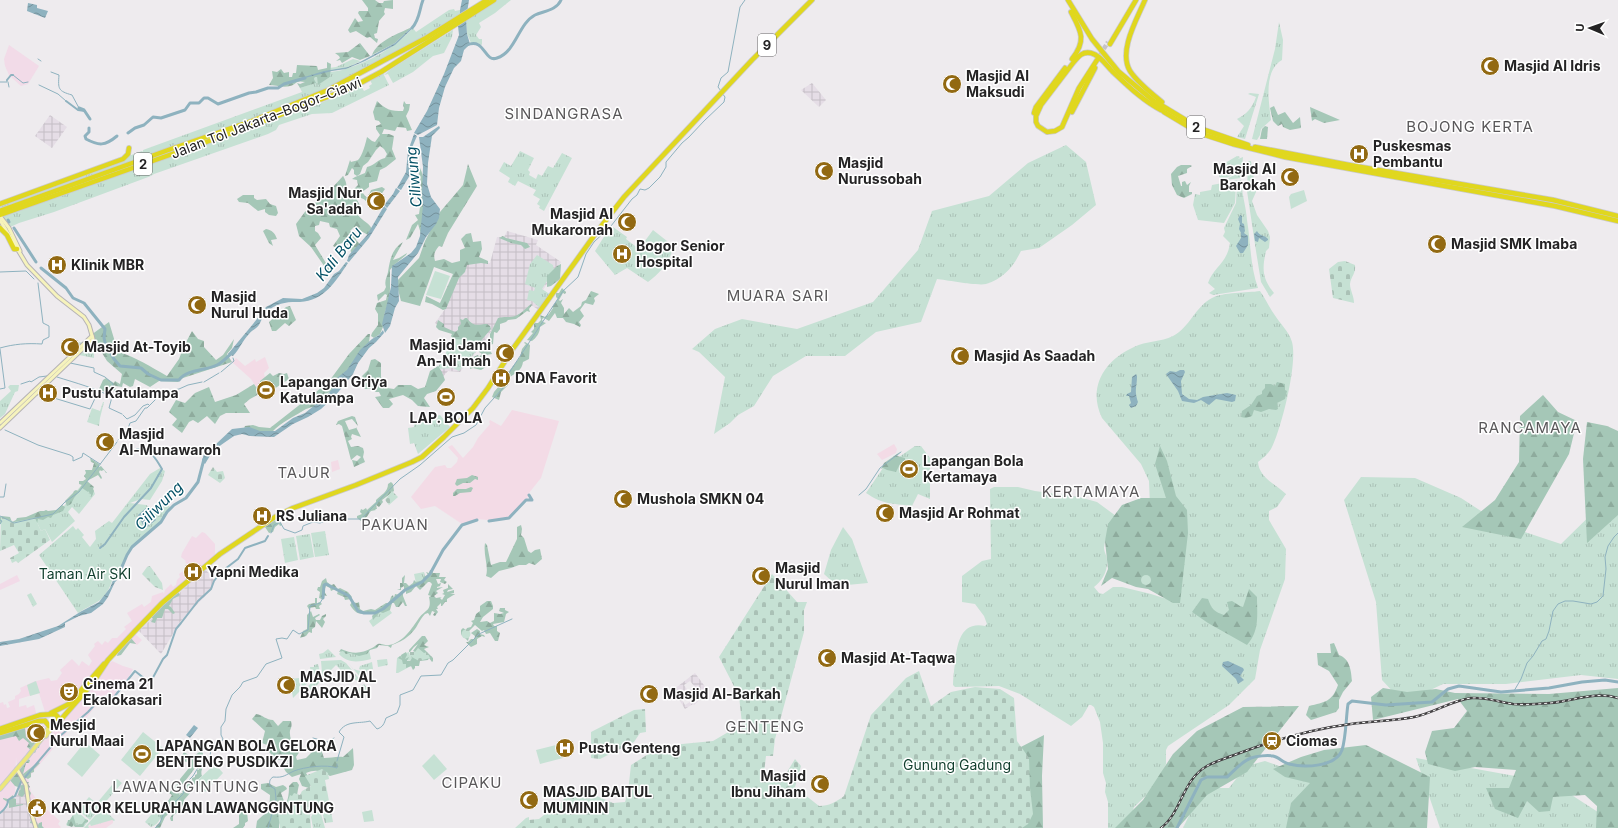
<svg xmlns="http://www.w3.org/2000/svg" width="1618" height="828" viewBox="0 0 1618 828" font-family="Inter,sans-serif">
  <defs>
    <pattern id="industrial-grid" width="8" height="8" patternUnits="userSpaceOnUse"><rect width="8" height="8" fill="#e5dde6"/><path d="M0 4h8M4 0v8" fill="none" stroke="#c4bdc5"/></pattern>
    <pattern id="grass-tufts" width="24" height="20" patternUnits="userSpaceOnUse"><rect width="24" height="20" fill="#c6e1d4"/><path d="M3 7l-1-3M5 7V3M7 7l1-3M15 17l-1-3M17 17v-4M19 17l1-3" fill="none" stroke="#aac1b6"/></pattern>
    <pattern id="forest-firs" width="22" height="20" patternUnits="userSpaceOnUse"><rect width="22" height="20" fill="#a5c7b7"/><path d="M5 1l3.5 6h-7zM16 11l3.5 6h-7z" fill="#8eab9d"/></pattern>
    <pattern id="cemetery-stones" width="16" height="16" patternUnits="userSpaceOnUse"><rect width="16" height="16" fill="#c6e1d4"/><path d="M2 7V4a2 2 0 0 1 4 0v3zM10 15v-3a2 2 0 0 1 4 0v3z" fill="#aac1b6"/></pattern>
    <pattern id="water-waves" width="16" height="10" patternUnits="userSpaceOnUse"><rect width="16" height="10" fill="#8eb2bf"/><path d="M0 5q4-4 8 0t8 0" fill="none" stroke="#74909b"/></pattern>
  </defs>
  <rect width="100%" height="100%" fill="#eeebee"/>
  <g fill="#f2dbe8">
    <polygon points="9,45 39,66 28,84 21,86 9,75 5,66 4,59"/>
    <polygon points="202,532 205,533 215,544 215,555 135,634 142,640 137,645 130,640 132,637 74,698 64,706 45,712 39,693 19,699 19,707 26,705 27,708 34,705 37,716 18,723 18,729 41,723 44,724 46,731 17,767 16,757 15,793 9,803 0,812 0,703 3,702 4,705 6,704 7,708 10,707 8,702 15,699 15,696 19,694 21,691 20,688 35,681 37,686 36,681 49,678 51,681 57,680 62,673 60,670 72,659 79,666 82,661 89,666 92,661 88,655 95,646 94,644 98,641 102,645 105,641 108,643 112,638 117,638 126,629 124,627 132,621 127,613 142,604 144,607 151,602 152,596 163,592 164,594 165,590 171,584 173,587 176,585 177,580 180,577 179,574 186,569 187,564 185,562 186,561 181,557 182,553 192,536 196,538"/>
    <polygon points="17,575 20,581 0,590 0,584"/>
    <polygon points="112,661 123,666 133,669 123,687 112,699 106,694 85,719 81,716 28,778 31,792 42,806 34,815 23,780 19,785 16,773"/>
  </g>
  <g fill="url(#industrial-grid)" fill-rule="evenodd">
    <polygon points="812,83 826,100 819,107 801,90"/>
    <polygon points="50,115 67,127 52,148 35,136"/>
    <polygon points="507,231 538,240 536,245 561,262 543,290 550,295 539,310 531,305 516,317 499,319 485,341 460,372 448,371 432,389 455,334 435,323 445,309 459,276 468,259 490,263 497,237 504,237"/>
    <polygon points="205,569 214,579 212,589 180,622 161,654 139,631"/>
    <path d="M 695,673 L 709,692 L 694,705 L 693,704 L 685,709 L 673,690 ZM 690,681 L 695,687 L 688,691 L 684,685 ZM 697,689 L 702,697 L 695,703 L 693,700 L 685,705 L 682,700 Z"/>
    <polygon points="23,781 36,828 0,828 0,814 6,809 16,795 19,786"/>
  </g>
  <g fill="#f3dbe6">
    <polygon points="265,357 269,368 264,373 265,378 260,381 260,385 256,387 251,379 232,362 236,358 245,366 255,359 256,362"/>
    <polygon points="512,410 559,421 541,478 529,493 528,497 509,517 488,520 477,519 462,524 435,506 421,509 411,497 435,467 445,465 447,468 451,468 457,462 458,458 448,447 452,445 463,458 473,447 478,438 490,424 489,422 490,420 501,426"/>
    <polygon points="894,444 897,449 896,453 882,460 877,454"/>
    <polygon points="338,460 340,469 332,472 331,462"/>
    <polygon points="43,806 60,821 58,824 61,827 60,828 38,828 34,815"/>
    <polygon points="113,819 113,823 106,828 88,828 88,826"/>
  </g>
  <g fill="url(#grass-tufts)">
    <polygon points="494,0 511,0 495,13 479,23 481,27 476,35 479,39 482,39 482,44 481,45 478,43 471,43 467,34 466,18"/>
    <path d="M 454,9 L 455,11 L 460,10 L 460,18 L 449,25 L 300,102 L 145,157 L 143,153 L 144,158 L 0,211 L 0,204 L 142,151 L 143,152 L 143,150 L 302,92 L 300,88 L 315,83 L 314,79 L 315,77 L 317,77 L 319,84 L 330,77 L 330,72 C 335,71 340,71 345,69 C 370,62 395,47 413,28 L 416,32 L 449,10 Z"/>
    <path d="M 1279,22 L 1283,40 L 1282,60 C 1263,71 1269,102 1271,120 L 1261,129 L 1260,135 L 1257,140 L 1252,139 L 1275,49 Z"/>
    <polygon points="453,30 452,37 444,53 433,56 413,72 393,83 388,74 384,75 389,85 332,113 312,114 279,125 276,130 268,134 154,174 151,176 54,212 19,223 6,229 0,218 14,210 316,105 361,86 364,91 370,88 369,86 372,84 370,80 383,73 384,75 391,69"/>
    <polygon points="353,59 361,61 348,67 330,70 329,68 336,67"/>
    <path d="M 1250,93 L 1259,94 L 1245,139 L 1237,137 L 1244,126 L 1237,119 C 1247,114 1252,108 1256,97 L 1248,94 Z"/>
    <path d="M 1066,145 L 1086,162 L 1096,205 L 1072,225 L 1039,248 L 1021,251 C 1013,267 1004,278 986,284 C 977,286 947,280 937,279 L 921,322 L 876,332 L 845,356 L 806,356 L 773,376 L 754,406 L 738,415 L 730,423 L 714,434 L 725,377 L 699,352 L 692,349 L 715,329 L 742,319 L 797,329 L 873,302 L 918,250 L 932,211 L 989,196 L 1028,163 Z"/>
    <polygon points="520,151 534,158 528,170 530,172 529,175 536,179 538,174 542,176 548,166 553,168 562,153 572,158 544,211 539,208 540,206 537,204 540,199 533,195 536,190 518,181 515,186 508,182 510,178 499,171 504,162 511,166"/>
    <polygon points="1237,156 1240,157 1238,159 1243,157 1241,178 1225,180 1236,174 1236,167 1235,174 1221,180 1218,173 1214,173 1213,170"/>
    <path d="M 1248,161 L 1251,161 L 1256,192 L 1252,201 L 1257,215 L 1268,231 L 1270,237 L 1269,248 L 1266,251 C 1262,269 1262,278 1274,293 L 1270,297 L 1261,282 L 1256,251 L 1247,191 Z"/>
    <path d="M 1241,180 C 1242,195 1246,206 1247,220 C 1251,244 1250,266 1258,288 L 1213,295 L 1209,293 L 1215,289 L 1208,283 C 1214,266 1227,264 1230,243 L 1223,236 L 1225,232 L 1224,228 L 1236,203 L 1237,184 L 1231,183 L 1232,181 Z"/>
    <polygon points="1228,182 1231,185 1236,184 1235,203 1224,223 1198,220 1193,205 1195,194 1200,195 1200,192 1211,190 1212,185"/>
    <path d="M 613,227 L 627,237 L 626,239 L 639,249 L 653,230 L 667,241 L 673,249 C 668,264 660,273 648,282 L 627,268 L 615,275 L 595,251 L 607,232 Z"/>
    <polygon points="537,255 553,265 554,270 542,289 551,295 541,309 532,301 527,300 529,290 534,291 535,288 525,284 530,264"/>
    <path d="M 1260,291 C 1265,298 1269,307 1274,314 C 1280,324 1289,331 1292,342 C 1298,363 1281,430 1271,449 C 1268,454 1263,458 1258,462 C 1259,478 1277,485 1286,494 L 1277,507 L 1269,511 L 1269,520 L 1286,549 L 1285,579 L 1260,650 L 1255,679 L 1229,705 L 1168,746 L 1166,750 L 1166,764 L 1156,786 L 1134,807 L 1131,818 L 1124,828 L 1108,828 L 1108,802 L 1105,792 L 1106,783 L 1103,773 L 1103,743 L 1100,722 L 1094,707 L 1091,705 L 1089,705 L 1082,717 L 1071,726 L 1020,694 L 999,686 L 955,687 L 953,685 C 953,678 954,671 955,663 C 957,645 960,621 985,626 L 987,624 L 984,616 L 975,604 L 962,602 L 962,576 L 982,561 L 991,559 L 990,489 L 994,487 L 1018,487 L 1035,491 L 1079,497 L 1097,502 L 1116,516 C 1112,526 1105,537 1104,548 C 1104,552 1107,556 1107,560 C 1108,571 1102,581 1094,587 L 1099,593 L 1103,594 L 1113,587 L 1122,587 L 1151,594 L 1173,601 L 1150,506 L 1149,481 L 1141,464 L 1102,418 C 1087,387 1105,360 1134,347 C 1146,341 1161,342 1173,336 C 1190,327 1195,307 1212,298 C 1223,292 1247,293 1260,291 Z"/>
    <polygon points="455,336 485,341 459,371 453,368 437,369"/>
    <polygon points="76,342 90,343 89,346 94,347 94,358 79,355 68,364 68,343 72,343 72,345 75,346"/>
    <polygon points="10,385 19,385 18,391 15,392 5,414 0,418 0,401 11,391 8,387"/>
    <polygon points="103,402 104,402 100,418 99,426 87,422 92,408 100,411"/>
    <polygon points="440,415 450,427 418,454 414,443 410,444 408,428 414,427 414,422"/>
    <path d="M 915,446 L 921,446 L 930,458 L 930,499 L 918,494 L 912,506 C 891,503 884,505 866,493 L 883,468 Z"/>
    <path d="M 160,468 L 165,471 L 162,481 L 150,500 L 141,499 L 130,503 L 146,505 L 157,511 L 160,504 L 164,505 L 164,501 L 171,508 C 166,513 164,519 160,523 C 149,533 134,541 127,555 C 122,563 122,574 113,578 C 105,603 97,601 78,613 L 39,555 L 73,526 L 76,530 L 78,528 L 84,535 L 82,537 L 90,547 L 96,539 L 95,531 L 109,521 L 112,523 L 150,474 Z"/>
    <polygon points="1361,477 1415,478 1461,498 1501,524 1561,544 1612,494 1618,494 1618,679 1581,675 1506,684 1443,684 1422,694 1395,694 1382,680 1376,602 1344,500"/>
    <polygon points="85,481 92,486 95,494 79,514 72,507 68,512 75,521 52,542 45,529 41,531 35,518 53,514 64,506"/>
    <polygon points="843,527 852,539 868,583 837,586 824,574 831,550"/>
    <polygon points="325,531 329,555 315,557 311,533"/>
    <polygon points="310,534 314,557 300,560 296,536"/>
    <polygon points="294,537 298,560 285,563 281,539"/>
    <polygon points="424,572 425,576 429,575 424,580 416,583 414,574"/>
    <polygon points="31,593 37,604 33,607 27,595"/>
    <polygon points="389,609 392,613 373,627 369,621 380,612"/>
    <polygon points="328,649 336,657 320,659 319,654 323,653"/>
    <path d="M 342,650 C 351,655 360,655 369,650 L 371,659 C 359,662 348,664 339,654 Z"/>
    <polygon points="409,652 410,656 413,658 409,661 406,659 405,660 411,666 398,673 396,673 397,658 405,653 406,658 406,653"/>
    <polygon points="387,659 388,665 378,667 377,660"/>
    <polygon points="341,660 346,663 362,682 355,680 351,674 346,675 336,665 322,679 319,676 322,673 321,661"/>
    <polygon points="372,662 373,669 367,670 367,672 359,669 360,666"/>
    <polygon points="348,663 353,669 364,672 366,678 363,680"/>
    <polygon points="318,664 320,672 312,679 310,667 314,667 314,665"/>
    <polygon points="304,673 305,679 310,678 310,681 302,688 300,674"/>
    <polygon points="299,678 301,690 293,698 290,679"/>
    <polygon points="317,678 320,682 311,691 307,687"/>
    <polygon points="364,684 369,690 362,693 360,696 356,691"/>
    <polygon points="1416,758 1553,783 1618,825 1618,828 1440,828"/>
    <polygon points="1265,761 1310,777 1310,791 1294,828 1183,828 1195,803 1210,788 1229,788 1246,766"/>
    <polygon points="117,779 122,783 101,807 97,803"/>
    <polygon points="89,797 101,807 90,820 78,810"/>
    <path d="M 160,804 L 163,808 C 160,818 161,823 151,827 L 145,822 Z"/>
    <polygon points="102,808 115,820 114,821 112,820 91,826 90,824 88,826 89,828 84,828"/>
    <polygon points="372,810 374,821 364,822 362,812"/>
    <polygon points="77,811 88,821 84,827 67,826 66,824"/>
    <polygon points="314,812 318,812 321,814 325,828 313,828 311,817"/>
  </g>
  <g fill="url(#forest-firs)" fill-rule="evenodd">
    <polygon points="362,0 375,0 379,3 383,3 384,1 393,0 393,9 385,8 384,12 385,14 379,21 377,33 374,34 375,38 378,39 377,43 370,37 367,38 356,31 350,33 348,30 355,18 358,22 363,21 358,13 359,11 368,11 368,8"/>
    <path d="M 412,27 L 395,43 L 372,55 C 378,40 398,34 412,27 Z"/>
    <polygon points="360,43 370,56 360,60 352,57 342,63 340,60 336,61 340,58 339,56 335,53 348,52"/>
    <path d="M 327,62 L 331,64 L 330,77 L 318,85 L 317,77 L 315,77 L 314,79 L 316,83 L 300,88 L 297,83 L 300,84 L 305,82 C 295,80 297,84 290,86 C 283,88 275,85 269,85 L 273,78 L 272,71 L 277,72 L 281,69 L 284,73 L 289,72 L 289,77 L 292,77 L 293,73 L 296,73 L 297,65 L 317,66 L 318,70 L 327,68 Z"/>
    <path d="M 377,101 C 386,110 391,111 403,111 L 404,108 L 403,105 L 404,101 L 406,104 L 410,104 L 409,110 L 406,116 L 412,130 L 407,131 L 406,128 L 397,127 L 395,131 L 384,129 L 382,134 L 389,134 L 394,136 L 392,149 L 396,159 L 386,167 L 380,170 L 377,181 L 369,183 L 369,187 L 362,192 L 366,197 L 368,197 L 371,190 L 382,187 L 385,189 L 380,196 L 377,195 L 378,200 L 373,203 L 368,204 C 365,199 362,197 356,198 L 361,207 L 356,211 C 359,220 368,221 372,229 L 368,235 L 354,227 L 350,231 L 357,235 L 356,240 L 360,244 L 351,253 L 350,245 L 341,243 L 339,245 L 344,250 L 342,251 L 333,246 L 340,236 L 337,229 L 330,227 L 329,223 L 320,221 L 319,225 L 315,226 L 315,231 L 318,233 L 321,238 L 315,245 L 329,268 L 329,273 L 311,247 L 299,236 L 296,224 L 307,209 L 327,194 L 332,188 L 343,176 C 347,183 348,187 343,193 L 350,197 L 355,196 L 352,191 L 358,185 L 357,180 L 352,179 L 355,177 L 365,173 L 367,167 C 374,166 378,159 385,158 L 387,154 L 384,149 L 380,146 L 376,150 L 368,162 L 363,166 L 360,174 L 357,176 L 354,174 L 354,170 L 352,168 L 348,175 L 345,176 L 350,160 L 351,162 C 353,161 357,161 358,160 C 362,157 366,142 367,137 L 372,141 L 375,142 L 380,135 L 376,129 L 376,126 L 381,124 L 379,121 L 375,120 L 373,112 Z"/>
    <polygon points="1274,106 1278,115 1285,112 1293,123 1300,117 1301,128 1290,130 1283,127 1282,124 1278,126 1273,121 1270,108"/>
    <polygon points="1310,107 1340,120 1324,123 1315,119 1312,121"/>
    <polygon points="1265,126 1268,127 1267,139 1260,139 1262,129"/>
    <path d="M 468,164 L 477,186 L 448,233 L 442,247 L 439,246 C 435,251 433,254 435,261 L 444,259 L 452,263 L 460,261 L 460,250 L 465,248 L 461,239 L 466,234 L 471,233 L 473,242 L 481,241 L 482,249 L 479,257 L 488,261 L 488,264 L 481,263 L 467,265 L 465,272 L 459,278 L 446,309 L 443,310 L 432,304 L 425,302 L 426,296 L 440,303 L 453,274 L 434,267 L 420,306 L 401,301 L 396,282 L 419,258 L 425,241 L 440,212 L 463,185 Z"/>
    <polygon points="1181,165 1190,165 1192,166 1187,169 1187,173 1178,176 1181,186 1182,186 1182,182 1185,181 1187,185 1191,182 1189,186 1189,192 1192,192 1192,194 1184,198 1177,195 1172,185 1171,174 1177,167"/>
    <path d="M 420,168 C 429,186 424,215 421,234 L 418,224 L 410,238 L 406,240 L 412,225 L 418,220 L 415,215 L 419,214 L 420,207 L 418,200 L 421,182 L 418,170 Z"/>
    <polygon points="243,195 254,195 254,198 257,200 266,199 270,204 276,206 278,213 276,216 269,215 265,212 265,209 258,211 248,203 239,202 237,199"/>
    <path d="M 266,229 C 272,230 275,233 277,239 L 271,240 L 273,246 L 269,243 L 263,231 Z"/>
    <polygon points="503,236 506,238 527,243 530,247 525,249 521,245 511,243 499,238"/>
    <path d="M 403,242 L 393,260 L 399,258 L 407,253 L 406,255 L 394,265 L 390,270 L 390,289 L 389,300 L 385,312 L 383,327 L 380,334 L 374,338 L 371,336 L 372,333 L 378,325 L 378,314 L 375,309 L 377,303 L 386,300 L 387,295 L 385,294 L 378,301 L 377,295 L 384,291 L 386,287 C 384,281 387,277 388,272 C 390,259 392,249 403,242 Z"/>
    <polygon points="561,264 560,279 551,286 547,287 547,276 557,266"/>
    <path d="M 562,288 L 566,292 L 565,294 L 563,293 L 559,300 L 560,301 L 563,299 L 561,303 L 564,308 L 564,314 L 569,308 L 573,312 L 581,306 L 582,302 L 586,300 L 591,291 L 599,294 L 594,298 L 595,301 L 593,305 L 585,303 L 580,310 L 584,316 L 579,322 L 581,325 L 580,327 L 574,324 L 566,322 L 563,318 L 557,318 L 555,313 L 549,321 L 544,318 L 542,319 L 543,322 L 546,323 L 540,327 C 540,333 536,338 532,341 L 527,340 L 533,333 L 531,332 L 534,329 L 534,323 L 538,323 L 541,320 L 540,315 L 545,317 L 549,314 L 553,308 L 552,307 L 558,299 L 556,297 L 556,293 L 559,293 Z"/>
    <path d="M 531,304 L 532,305 L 529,309 L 530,312 L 527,311 L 516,319 L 508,320 L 506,322 L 500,324 L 500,329 L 497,333 L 494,332 L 493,344 L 490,345 L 489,348 L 492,354 L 486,355 L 485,357 L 488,359 L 486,361 L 486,367 L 481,370 L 473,368 L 470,369 L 470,364 L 473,366 L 474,365 L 473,357 L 478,355 L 479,357 L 482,354 L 479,352 L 479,349 L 486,349 L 489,344 L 487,341 L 490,340 L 490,334 L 498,318 C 504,316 509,318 515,316 C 521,314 526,308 531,304 Z"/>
    <polygon points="290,306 296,320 289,326 285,323 276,331 272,331 269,322 286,307"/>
    <path d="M 465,318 L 467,318 C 474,328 478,324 487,324 L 490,326 L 491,329 L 479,343 L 471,340 L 453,339 L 451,336 L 452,334 L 439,330 L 436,327 L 438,320 L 444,324 L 444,327 L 455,332 L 458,330 L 458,327 L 461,324 L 460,319 L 463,320 Z"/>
    <path d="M 109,322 L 118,352 C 136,357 151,367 167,376 L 179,359 L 184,346 L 192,331 L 198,339 L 204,341 L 204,347 L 216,360 L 223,355 L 234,339 L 232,348 L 227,354 L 232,362 L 183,378 L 178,382 L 159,381 L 150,387 L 135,379 L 133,386 L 130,387 L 123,383 L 122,387 L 116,386 L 115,388 L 118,391 L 117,393 L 113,390 L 109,394 L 99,389 L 103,380 L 106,378 L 114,383 L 115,381 L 120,384 L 122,374 L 107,361 L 91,335 Z"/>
    <path d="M 368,334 L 370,334 L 369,343 L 332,391 C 323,394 323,401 315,406 C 313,407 309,408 306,409 C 295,416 281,422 272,432 L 243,431 L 245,426 L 253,425 L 259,427 L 270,428 L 321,388 L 322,389 L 328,384 L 331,384 L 330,380 L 349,354 Z"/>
    <path d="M 525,342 L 530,345 L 529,359 L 523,362 C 522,370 516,373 510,377 L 508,385 L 501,392 L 499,400 L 492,397 L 494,392 L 499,386 L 503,387 L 503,379 L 520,357 L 522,349 L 526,344 L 524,343 Z"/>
    <polygon points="375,359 381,363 381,377 387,388 394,389 398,385 411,385 418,389 425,387 430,371 438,366 442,372 445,380 436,391 427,394 424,398 430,407 418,406 412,400 403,395 389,399 393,404 389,408 383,408 375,397 381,396 379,392 376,392 372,389 365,389 358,384 361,380 373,386 375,384 374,381 364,379 362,376 368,370 371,360"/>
    <polygon points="270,373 273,376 279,373 284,374 287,373 289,379 268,393 263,392 250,399 244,404 250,413 226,413 220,416 215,424 207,416 198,423 193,420 189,422 182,433 172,425 177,419 169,412 176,400 185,403 195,393 209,387 215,402 236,395 254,384 256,387 260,385 260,381"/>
    <polygon points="1277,382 1285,384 1285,390 1287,391 1285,399 1277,403 1278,409 1276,410 1269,409 1261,412 1254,410 1252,416 1246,418 1241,417 1242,411 1251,405 1257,396 1262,394 1262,391 1265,388 1265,384 1271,384 1275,386"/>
    <polygon points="1543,395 1558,412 1577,421 1569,454 1521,539 1462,527 1495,500 1519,462 1520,416"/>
    <polygon points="352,416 355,417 358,426 352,419 345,421 349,430 356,428 356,427 361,437 352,434 351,437 352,439 348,441 351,447 358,446 363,448 364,452 363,457 365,462 354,467 352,460 357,461 361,457 357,455 351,460 342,426 339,424 336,425 338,421"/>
    <polygon points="1587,422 1607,426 1618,431 1618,515 1587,543 1583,459"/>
    <polygon points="1160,446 1167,461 1176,496 1187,510 1188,533 1180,603 1173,603 1148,589 1136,587 1112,578 1101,586 1108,569 1105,541 1108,524 1122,505 1141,498 1166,498 1155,464"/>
    <polygon points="900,452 897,456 905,458 905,461 900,464 896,472 887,470 883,468 881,469 884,463"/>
    <polygon points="90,458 99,464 99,467 101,466 107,473 106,473 104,470 101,471 100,470 99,472 102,478 101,479 98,475 87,481 94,487 93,489 94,491 92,496 88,491 88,492 82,488 74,498 71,504 67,506 65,501 73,493 74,491 76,490 78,491 82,485 79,484 79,481 83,481 86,479 84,476 86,473 85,470 92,470 94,463 91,462"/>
    <polygon points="472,475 478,477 478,480 475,479 470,483 463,483 457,486 455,484 457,479 467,478"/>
    <path d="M 391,482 L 393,484 L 394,491 L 382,500 L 383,502 L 379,507 L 376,505 L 377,509 L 375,509 L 376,510 L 371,511 C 368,514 367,519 361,521 L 357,518 L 357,516 L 362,514 L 360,512 L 361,509 L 363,510 L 366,508 L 367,510 L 376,502 L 376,500 C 381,495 388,492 388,484 Z"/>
    <polygon points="471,487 473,488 471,492 460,493 455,496 453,496 453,493 457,489 466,489"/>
    <polygon points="62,505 65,507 63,511 53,515 51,518 48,517 43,520 38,519 37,524 0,524 0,517 2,516 10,517 12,522 16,520 17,518 26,517 40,511 44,511 46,510 48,511 56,510"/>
    <polygon points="277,518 277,522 281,523 282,525 280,526 279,524 275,527 273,532 269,533 265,527"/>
    <path d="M 521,525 L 522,529 L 521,535 L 524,538 L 528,551 L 531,553 L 535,550 L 540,549 L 542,559 L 535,565 L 529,563 L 526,565 L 519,565 L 511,568 L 499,571 L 491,578 L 486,576 C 489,567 483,555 485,543 L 487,545 L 491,565 L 500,562 L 506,562 L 517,539 L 517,527 Z"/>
    <path d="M 430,570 L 432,570 L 433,573 L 440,573 L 439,577 L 446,577 L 444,580 L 447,582 L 445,584 L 440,582 L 441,579 L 436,579 L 438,584 L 441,583 L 440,586 L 437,587 L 437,588 L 443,587 L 436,591 L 438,593 L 434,596 L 436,598 L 442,597 L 440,598 L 442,600 L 445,595 L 442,594 L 444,593 L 443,590 L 448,588 L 448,584 L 453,589 L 448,590 L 447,592 L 454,590 L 454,593 L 450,594 L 455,594 L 447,599 L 447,602 L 445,602 L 442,606 L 441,606 L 441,603 L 437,607 L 438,609 L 436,609 L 438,612 L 435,616 L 433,615 L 435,612 L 432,611 L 430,616 L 428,613 L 425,614 C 420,619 418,625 415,629 C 409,637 401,642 392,645 L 391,648 L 388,646 L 379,645 L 377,648 L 370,650 L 367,654 L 359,656 L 350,653 L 346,654 L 343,651 L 339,652 L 341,649 C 352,654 361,654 372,648 C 375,647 375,645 378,644 C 381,643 386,646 389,645 C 403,643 412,628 419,618 C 426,609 432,611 429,597 L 431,596 L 428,595 L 432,584 L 430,582 L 428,582 L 420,590 L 416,586 L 411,592 L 406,594 L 406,589 L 404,589 L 404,586 L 401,588 L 401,590 L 397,590 L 400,589 L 400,583 L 402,583 L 402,578 L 405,575 L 404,583 L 406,583 L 409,586 L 413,583 L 414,580 L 416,582 L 423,580 L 423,577 L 428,575 L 426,572 L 429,573 Z"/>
    <polygon points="326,578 327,582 331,585 334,584 337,588 331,591 330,588 326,586 324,591 327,596 323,595 322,599 319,598 320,592 317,590 318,587 320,587 322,581"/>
    <polygon points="340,588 348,592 352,597 351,599 345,600 344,597 337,594 338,591 340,591 338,589"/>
    <path d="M 1249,589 L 1257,597 C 1257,614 1260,631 1247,645 L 1208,623 L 1192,612 L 1202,598 L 1208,599 C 1212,609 1213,611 1224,615 L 1229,610 L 1227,602 L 1232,601 L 1240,606 L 1243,607 Z"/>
    <polygon points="178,592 180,595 173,599 169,606 171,607 175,613 173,614 168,609 165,609 162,618 157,618 155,623 151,622 153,619 151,617 162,606"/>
    <path d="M 401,592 L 403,593 L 403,596 L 407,606 L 405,606 L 403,602 L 399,607 L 396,607 L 394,603 L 392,603 L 390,610 L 383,613 L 380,612 L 373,620 L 372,616 L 374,614 C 362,612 358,618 350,605 L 352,602 L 357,603 L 359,602 L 360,609 L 363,611 L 371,609 L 375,610 L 386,603 L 389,603 L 391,597 L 393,595 L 394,598 L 395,594 L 400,595 Z"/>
    <polygon points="315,598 317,598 317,604 319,602 321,603 322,604 319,606 320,609 316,609 315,607 310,608 310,611 307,606 309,604 315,603"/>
    <polygon points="487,601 491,601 493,606 493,609 483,617 480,622 487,621 490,623 494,621 494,613 500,614 504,613 499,611 500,608 505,608 505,610 509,612 506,614 504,622 493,624 494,626 497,626 497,631 500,633 498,641 495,641 490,633 486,634 484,630 482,631 475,625 468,632 469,637 468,641 461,634 461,630 463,628 466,630 467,628 471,627 473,623 471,621 474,620 476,614 480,611 480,606"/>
    <polygon points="311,611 313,617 319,614 320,615 315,618 316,620 320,620 322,616 326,614 326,616 323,619 325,622 322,628 316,621 315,627 312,629 312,633 309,632 306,636 300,638 303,631 307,629 307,615"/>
    <polygon points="477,629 480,631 480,634 484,635 485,637 482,636 477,639 477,644 471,647 466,642 468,642 471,639 474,639 475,636 471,633"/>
    <polygon points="422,636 425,636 428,641 424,645 429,647 424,649 433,658 433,661 432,662 429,658 428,660 420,661 419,666 415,666 415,668 413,670 411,666 406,668 406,664 403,664 402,660 398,658 400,656 402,658 401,655 406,652 407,655 405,659 409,657 407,661 410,661 412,658 410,655 415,652 413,651 418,644 414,647 410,652 409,652 409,650"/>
    <polygon points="131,638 136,644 130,643 121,655 117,656 118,652"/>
    <path d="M 1334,643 L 1339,655 C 1350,659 1351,670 1352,681 L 1343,692 L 1339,700 L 1339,708 L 1336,712 L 1311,720 L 1306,715 L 1309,706 C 1325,702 1332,702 1338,685 L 1329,671 L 1318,665 L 1317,653 L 1331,653 L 1330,644 Z"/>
    <polygon points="1383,688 1407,692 1436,689 1455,693 1549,694 1618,688 1618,828 1596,828 1597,806 1585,795 1553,797 1550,811 1539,812 1527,801 1518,818 1495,809 1486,788 1509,788 1516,770 1475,767 1455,771 1428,764 1425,752 1432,731 1454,728 1467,711 1458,699 1373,720 1371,697"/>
    <polygon points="1299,706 1247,772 1207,795 1178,828 1115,828 1143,800 1173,754 1197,731 1243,707"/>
    <path d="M 256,714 C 263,715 266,720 273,720 L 278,726 L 283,721 L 291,721 C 293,729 289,728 290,734 C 290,741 295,745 300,751 L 296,757 L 297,760 L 306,758 L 314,750 L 321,749 L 324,758 C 331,758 337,756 343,757 L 353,748 L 354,765 L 352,770 L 330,776 C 322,771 316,769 306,773 L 312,783 L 309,788 L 302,786 L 299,779 L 301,774 L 292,777 L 286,772 L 283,767 L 289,762 C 282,757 276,760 268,764 L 271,758 L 271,754 L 268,751 L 267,745 L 262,743 L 265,731 L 252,719 Z"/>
    <polygon points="0,728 25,728 26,737 32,743 35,741 36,738 41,737 39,748 37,748 35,753 27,747 29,743 23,738 19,741 16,736 0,740"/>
    <polygon points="1044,735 1042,776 1043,828 981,828 1009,753"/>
    <polygon points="1366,745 1430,777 1427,828 1286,828 1291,803 1310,783 1285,777 1273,769 1301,757 1324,750"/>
    <path d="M 201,751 L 203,753 L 202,759 L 205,757 L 207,763 C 203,766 200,771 202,776 L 196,781 L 196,784 L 192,785 L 191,792 L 184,800 L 183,808 L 180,810 L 180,813 L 176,813 L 173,816 L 173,821 L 171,821 L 170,818 L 174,812 L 173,810 L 165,817 L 160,828 L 156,828 L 156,826 L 161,821 L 159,813 L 163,810 L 160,806 L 163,805 L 166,808 L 170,805 L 168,801 L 172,795 L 169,793 L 180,781 L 180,779 L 189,768 L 188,766 L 189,763 L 184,761 L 181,757 L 184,752 L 192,757 ZM 202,759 L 203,762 L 198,768 L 199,770 L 197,770 L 197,774 L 195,775 L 195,777 L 192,778 L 192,780 L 188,781 L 182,792 L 183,793 L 181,793 L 179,795 L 182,785 Z"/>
    <polygon points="27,759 30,760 29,763 26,763 23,774 38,762 40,763 34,769 34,772 31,773 31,777 28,779 24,777 18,787 15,786 9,779 21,768"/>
    <polygon points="27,782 29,782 28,784 30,787 28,789 28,792 29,790 31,793 27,805 25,794 22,797 18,795 19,791 21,789 20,786"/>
    <path d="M 293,782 L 297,782 L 299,785 C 297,791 297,803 294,807 C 289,814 278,819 279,828 L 256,828 L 257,821 C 270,808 269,816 270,795 L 261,789 L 261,784 L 268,783 L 276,787 L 283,785 L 286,787 L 287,789 L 281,793 L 284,801 L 283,804 L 277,807 L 278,809 L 281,810 C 288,804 289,795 289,786 Z"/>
    <polygon points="13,795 13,798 16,799 16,805 23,804 23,805 9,808 9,803 3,799 3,798 8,799"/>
    <polygon points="35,803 33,811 31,809 32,813 37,815 35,817 36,821 33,821 37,822 38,825 39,823 42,822 42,826 44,828 33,828 35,826 35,824 30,823 31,820 28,808"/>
    <polygon points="241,810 247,812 248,821 245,823 245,825 243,828 233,828 239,824 239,814"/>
    <polygon points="73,815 76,825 82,824 85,820 84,819 88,820 88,822 85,823 83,827 75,827 74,824 72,827 67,825 68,820 70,820"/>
  </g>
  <g fill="url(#cemetery-stones)">
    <path d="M 1345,261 L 1355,265 C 1356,274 1351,276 1350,284 C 1350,290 1354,296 1354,303 L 1333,298 L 1329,269 L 1338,262 Z"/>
    <polygon points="213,467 217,472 223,471 225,478 220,483 208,475"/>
    <polygon points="392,491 398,497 389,505 385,500"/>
    <polygon points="1,517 14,522 35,518 41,531 45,529 50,540 18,563 16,561 12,563 10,558 19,553 14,545 0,551"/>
    <polygon points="150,566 162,583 163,590 155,587 142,574 147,567"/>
    <path d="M 772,574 L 797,602 L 807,602 L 804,610 L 804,632 L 775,739 L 773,756 L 766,756 L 764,773 L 766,775 L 784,777 L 795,759 L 801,766 L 795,787 L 819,806 C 829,806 836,802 844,796 L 871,715 L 906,678 L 919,671 L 931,706 L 951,692 L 975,687 L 1000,689 L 1014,698 L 1017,741 L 1029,758 L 1030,788 L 1033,814 L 1028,824 L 1022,828 L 515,828 L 526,818 L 529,817 L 529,820 L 539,819 L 549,811 L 560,804 L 567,795 L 579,792 L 592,794 L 613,803 L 625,802 L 628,792 L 631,765 L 661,746 L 713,741 L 742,724 L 739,696 L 719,657 Z"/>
    <circle cx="466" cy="634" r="4.5"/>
    <polygon points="418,648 424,653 427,652 430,658 419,661 410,656 410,652 415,652"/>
    <polygon points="645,709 646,732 640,733 634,742 600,759 591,758 591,732 634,710"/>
    <polygon points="322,769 328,773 329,779 325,780 333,822 325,823 322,812 315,810 310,815 311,828 280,828 278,813 287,815 286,806 290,795 292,796 294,793 300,795 302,791 311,786 305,776"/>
  </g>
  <g fill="#c6e1d4">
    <polygon points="1304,190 1307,201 1291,209 1289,197 1291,194"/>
    <polygon points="435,271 450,276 441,299 426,295"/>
    <polygon points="92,409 99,411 96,423 89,421"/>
    <polygon points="909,457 919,465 908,480 898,473"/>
    <polygon points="82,489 91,495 85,503 76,496"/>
    <circle cx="1146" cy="580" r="5"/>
    <polygon points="36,681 40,693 30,696 27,685"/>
    <polygon points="143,732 163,748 140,776 121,760"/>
    <polygon points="85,742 100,755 82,777 67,764"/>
    <polygon points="560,744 563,758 540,764 536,750"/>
    <polygon points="434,754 447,769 434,780 422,766"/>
    <polygon points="215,764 223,773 205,792 196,782"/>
  </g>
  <g fill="url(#water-waves)">
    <polygon points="462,0 469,0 467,13 460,18 460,10"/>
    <polygon points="28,3 37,5 37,8 48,11 45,18 27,11"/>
    <polygon points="466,18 467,34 470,44 464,50 461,61 454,68 445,87 439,108 437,125 418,135 414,133 427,111 444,74 459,35 458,26"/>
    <polygon points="413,26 415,26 395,45 365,61 346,69 332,71 301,79 301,78 324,71 348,67 360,62 395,43"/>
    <polygon points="439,126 440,128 432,136 428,163 427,184 431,197 440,209 439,218 436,224 426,237 418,253 398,277 399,301 395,308 390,326 385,333 382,324 391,287 392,266 411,253 416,247 420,236 423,205 422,194 423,167 419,137 423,137"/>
    <polygon points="414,134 417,136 410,152 412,162 410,175 401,190 397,188 406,172 408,151"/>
    <polygon points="396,188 400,191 387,208 384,205 393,194"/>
    <polygon points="384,206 387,209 369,238 349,262 347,261 349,255 367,235"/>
    <polygon points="1240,215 1242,216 1242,223 1244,224 1245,231 1244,233 1248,236 1248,245 1243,253 1240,253 1236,246 1241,238 1241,233 1239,229 1240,224 1238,219"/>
    <path d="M 1257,231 C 1259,236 1265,235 1268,239 L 1268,240 L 1265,242 L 1259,238 L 1258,242 L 1255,241 L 1254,234 Z"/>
    <path d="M 346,262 L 348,263 C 336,281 324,301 300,302 C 289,302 280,302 270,309 C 265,313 263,317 260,323 C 258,328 252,330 249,334 C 242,341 240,349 233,356 L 228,354 L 253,324 L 266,307 L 283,298 L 302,299 L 317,293 L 324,288 L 334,274 L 339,271 Z"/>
    <polygon points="383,330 384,333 376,342 369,348 358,363 353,374 335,396 321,409 308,417 293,424 274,437 250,436 242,434 234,436 221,445 211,454 205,464 202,461 204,454 208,449 215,445 232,429 249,427 260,431 275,431 293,418 305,413 326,396 335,386 338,377 347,370 360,350 372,339 379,335"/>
    <polygon points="1180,370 1184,370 1185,372 1181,381 1182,394 1189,399 1197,400 1203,397 1227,393 1236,395 1235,401 1232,402 1216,399 1209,405 1201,400 1194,403 1182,401 1178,391 1166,374 1170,371 1176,372"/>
    <path d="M 1136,374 L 1137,376 C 1137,388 1134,389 1138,402 L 1136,406 L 1131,408 L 1129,405 L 1131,403 L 1129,396 L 1126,396 L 1127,394 L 1131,392 L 1132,377 Z"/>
    <polygon points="146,508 156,520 147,527 144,527 138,515"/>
    <polygon points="115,575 118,578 115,582 108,597 103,604 91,613 79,616 65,623 65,627 39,639 0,646 0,642 19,639 58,626 80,612 99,602 110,588"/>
    <polygon points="1228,661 1243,668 1244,670 1240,676 1244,680 1238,684 1236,679 1222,666 1223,662"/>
    <polygon points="194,725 198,728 190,738 186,735"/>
  </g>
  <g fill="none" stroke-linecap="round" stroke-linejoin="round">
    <g stroke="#8eb2bf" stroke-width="1">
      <polyline points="38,59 41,61"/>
      <path d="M 51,72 L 59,75 C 58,89 58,91 72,95 L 79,108"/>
      <polyline points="13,75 23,83 28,82"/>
      <polyline points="0,82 7,82 7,80"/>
      <polyline points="8,82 9,87"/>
      <polyline points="39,85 58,94 66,101"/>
      <polyline points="721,91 718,87 721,78 728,72 740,7 745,0"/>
      <polyline points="0,272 26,271 34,279"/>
      <path d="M 0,348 C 14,344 27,343 42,344 L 43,340 L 49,337 L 49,326 L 43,323 L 38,283"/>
      <polyline points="70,363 94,368 94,372 105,377 113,384 111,390 108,394"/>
      <polyline points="221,372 234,361 233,358"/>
      <path d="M 57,377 C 76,383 95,388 112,397 L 109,408 L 122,414"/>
      <polyline points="204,382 219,373"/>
      <polyline points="21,384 30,381 31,382 39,377 47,376"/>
      <polyline points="0,389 5,388 0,349"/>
      <polyline points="38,395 63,370"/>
      <polyline points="39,395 54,398 90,409 99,390"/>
      <polyline points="123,415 127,419 135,415 143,406 148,404 149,405"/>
      <polyline points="5,430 38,445 70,455 73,457 73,461 82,457 83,453 100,464"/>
      <polyline points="118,440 127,431 130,423 136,421 145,408 147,408 163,392 179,389 188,385 202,382"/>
      <polyline points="859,495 866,489 880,468 901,452"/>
      <polyline points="0,497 4,497 6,484"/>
      <polyline points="0,516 14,523 53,514 65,502 79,492 117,442"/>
      <polyline points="0,520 2,521 0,524"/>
      <polyline points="271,533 274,525 280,522 284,529 295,533 302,530 303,526 313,522 320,523 330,519 361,519 400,479 420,465 452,437 464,433 476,425 485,408 503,388 505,379 563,291 578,277 586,254 594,242 611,226 632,199 637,195 640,189 645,190 649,188 660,177 666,167 666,162 682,143 689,137 704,121 724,102 725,97 722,93"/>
      <polyline points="1514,691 1521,679 1527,663 1533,656 1542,641 1546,639 1549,631 1553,611 1558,604 1565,601 1573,601 1591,604 1597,602 1603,596 1606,569 1605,557 1608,546 1614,537 1618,533"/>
      <polyline points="313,738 328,742 334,738"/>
      <path d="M 337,761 L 344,737 L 339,732 C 346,720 359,724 370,721 L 377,729 C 383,727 384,724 386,718 L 397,713 L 400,705 L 400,695 L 413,690 L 421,676 L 441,675 L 448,663 L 453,660 L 479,634 L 512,619"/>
      <polyline points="155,828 159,825 164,813 183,794 188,781 193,776 202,761 210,756 211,749 214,743 220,744 223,739 221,735 221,727 225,721 226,709 232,695 240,687 243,682 257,677 266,664 282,658 276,639 282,638 287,639 293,630 299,634 308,630 310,606 320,603 323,598"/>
      <path d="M 268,828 L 276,799 L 275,789 L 270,786 C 269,781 270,779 273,777 C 284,778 285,775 294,771 C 304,767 327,764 337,768 L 337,764"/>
    </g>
    <g stroke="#8eb2bf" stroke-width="2">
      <polyline points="7,80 11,75 13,75"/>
      <polyline points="66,101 78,110 85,111"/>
      <path d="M 100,548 L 105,544 L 124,517 L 151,488 L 162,469 C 158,463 155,456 150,453 L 148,455 L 141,449 L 137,449"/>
      <path d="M 0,813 C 4,810 8,805 8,800 L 15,796 L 21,782 L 60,736 L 88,712 L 99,700 L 107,697 L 114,697 L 135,671 L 150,683 L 163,659 L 167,655 L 176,629 L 181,623 L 198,601 L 211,589 L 214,581 L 221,572 L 238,559 L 245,548 L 265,541 L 268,536"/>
    </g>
    <g stroke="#8eb2bf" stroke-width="3">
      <path d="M 412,28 C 420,19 419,10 423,0"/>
      <path d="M 467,45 C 485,37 484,63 497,58 C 516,52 518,24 535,15 C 544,11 557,10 561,0"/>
      <polyline points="79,108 84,110 90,119"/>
      <path d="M 89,128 L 89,132 L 85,136 L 86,139 C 99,146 105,146 117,136"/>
      <polyline points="128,133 135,128 144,125 153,117 161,118 185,110 190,103 199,103 204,98 208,98 218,104 249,93 256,92 268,88 278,88 284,84 305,78"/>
      <polyline points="8,220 9,222"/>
      <polyline points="14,228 36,262"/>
      <polyline points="41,268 66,288 73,298 84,303 105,329 104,338 106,346"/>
      <path d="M 108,348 L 114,359 L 120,366 L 141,368 L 148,374 L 161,380 L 179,380 C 187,369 205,371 217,365 C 223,362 228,356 233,352"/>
      <polyline points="489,521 509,518 526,500 532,500 529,495"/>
      <polyline points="115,580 121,569 127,555 132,547 161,522 167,512 174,505 186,498 198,482 204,459"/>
      <polyline points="323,598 324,585 326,584 349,596 358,611 364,613 375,613 383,609 405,590 422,582 430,574 443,550 462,525 477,520"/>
      <path d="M 1177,828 L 1201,780 L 1207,777 L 1227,777 C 1234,771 1242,761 1251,758 C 1257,756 1267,755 1273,756 C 1279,757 1283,763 1289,764 C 1304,768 1336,767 1342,750 C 1346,738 1346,717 1348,704 L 1352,701 L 1386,705 L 1432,702 L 1448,689 L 1459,686 L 1501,692 L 1549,688 L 1582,682 L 1605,680 L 1618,682"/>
    </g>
    <polyline stroke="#c6c3c6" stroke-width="4.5" stroke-dasharray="4.5 2" stroke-linecap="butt" points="1097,60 1108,42"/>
    <g stroke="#b6b3b6" stroke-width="5">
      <g id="secondary">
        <polyline points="0,216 9,228 20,251"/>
        <polyline points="0,220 27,265 57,296 84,317 89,325 93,339 0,428"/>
        <polyline points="0,423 92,336"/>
        <polyline points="17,769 26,785 29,806 36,828"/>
      </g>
    </g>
    <g stroke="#cacaca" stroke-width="5.5">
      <g id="primary">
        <polyline points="46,736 53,726"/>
        <polyline points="0,789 28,756 46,733 49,726"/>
      </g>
    </g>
    <g stroke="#cacaca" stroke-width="6">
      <g id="highway">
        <polyline points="1068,0 1092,39 1118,71 1156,103 1164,112 1199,133 1233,144 1285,157 1555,206 1618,221"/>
        <path d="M 1145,0 C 1137,19 1118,51 1130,71 C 1138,83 1151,93 1162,102"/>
        <path d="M 1071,12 C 1081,31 1087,40 1072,59"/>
        <polyline points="1110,44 1136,0"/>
        <path d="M 1097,60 L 1079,88 L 1062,127 L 1055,131 L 1047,132 L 1038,126 L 1036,122 L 1036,116 L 1041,105 L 1073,63 C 1078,57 1082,51 1091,53 C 1100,55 1106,65 1112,71 C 1127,85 1143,101 1161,110"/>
        <polyline points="1156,102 1199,128 1248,145"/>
        <polyline points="1072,112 1095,68"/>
        <polyline points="1034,113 1036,107 1065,68"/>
        <polyline points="1255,147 1349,165 1553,200 1618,216"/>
        <polyline points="0,204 123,159 128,154 129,148"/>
        <polyline points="0,211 171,149 252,121 328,90 426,38 487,0"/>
        <polyline points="0,215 243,129 351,88 381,72 494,0"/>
        <polyline points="0,228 7,235 14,249 17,249"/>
        <polyline points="51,713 69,704 104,664"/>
        <polyline points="45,721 49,726 53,726 57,724 92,684 108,660 135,631 162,603 220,554 275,517 293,508 356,485 412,462 422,457 444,437 473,408 488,388 512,350 596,233 624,197 752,60 812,0"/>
        <polyline points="0,729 40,715 55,714 58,717 58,723"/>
        <polyline points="0,733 39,721 45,721"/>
      </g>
    </g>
    <use href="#secondary" stroke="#f6f3bc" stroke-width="3"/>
    <use href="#primary" stroke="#ece778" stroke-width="3.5"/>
    <use href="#highway" stroke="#e0d71e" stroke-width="4.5"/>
    <g stroke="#434143" stroke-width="2.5">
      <path id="rail" d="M 1161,828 C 1182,812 1182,780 1207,766 C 1216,761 1227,758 1237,754 C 1274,740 1312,729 1351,724 C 1372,721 1393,721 1414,717 C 1434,713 1452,700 1472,698 C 1486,697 1499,702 1513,704 C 1525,705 1538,704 1550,703 C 1573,701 1595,691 1618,698"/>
    </g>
    <use href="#rail" stroke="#fff" stroke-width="1" stroke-dasharray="3" stroke-linecap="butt"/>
  </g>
  <defs>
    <g id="mosque-disc" transform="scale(1)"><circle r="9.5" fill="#926912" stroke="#fff"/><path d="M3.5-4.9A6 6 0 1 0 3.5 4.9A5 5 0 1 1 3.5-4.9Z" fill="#fff"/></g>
    <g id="hospital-disc" transform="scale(1)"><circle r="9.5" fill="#926912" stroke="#fff"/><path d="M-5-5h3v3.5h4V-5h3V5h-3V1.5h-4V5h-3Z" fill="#fff"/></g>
    <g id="stadium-disc" transform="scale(1)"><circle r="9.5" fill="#926912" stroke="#fff"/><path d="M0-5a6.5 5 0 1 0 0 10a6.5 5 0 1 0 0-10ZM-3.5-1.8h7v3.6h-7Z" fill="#fff"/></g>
    <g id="theatre-disc" transform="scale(1)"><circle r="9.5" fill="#926912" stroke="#fff"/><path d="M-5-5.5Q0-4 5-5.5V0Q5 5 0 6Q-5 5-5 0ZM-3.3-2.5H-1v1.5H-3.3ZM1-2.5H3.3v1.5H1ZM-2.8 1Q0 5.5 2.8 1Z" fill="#fff"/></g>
    <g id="station-disc" transform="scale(1)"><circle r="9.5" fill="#926912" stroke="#fff"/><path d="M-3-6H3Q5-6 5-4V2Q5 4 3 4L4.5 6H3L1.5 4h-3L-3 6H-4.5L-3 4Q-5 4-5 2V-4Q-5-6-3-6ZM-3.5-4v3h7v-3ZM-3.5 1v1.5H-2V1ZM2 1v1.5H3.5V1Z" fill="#fff"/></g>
    <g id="civic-disc" transform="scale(1)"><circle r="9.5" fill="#926912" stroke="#fff"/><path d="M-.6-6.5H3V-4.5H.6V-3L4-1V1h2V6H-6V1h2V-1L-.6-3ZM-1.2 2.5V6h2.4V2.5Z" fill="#fff"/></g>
  </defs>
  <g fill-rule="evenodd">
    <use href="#mosque-disc" x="1490" y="66"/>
    <use href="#mosque-disc" x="952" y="84"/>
    <use href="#hospital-disc" x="1359" y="154"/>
    <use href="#mosque-disc" x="824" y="171"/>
    <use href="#mosque-disc" x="1290" y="177"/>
    <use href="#mosque-disc" x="376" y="201"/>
    <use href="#mosque-disc" x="627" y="222"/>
    <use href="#mosque-disc" x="1437" y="244"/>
    <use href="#hospital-disc" x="622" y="254"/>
    <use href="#hospital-disc" x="57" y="265"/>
    <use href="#mosque-disc" x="197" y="305"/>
    <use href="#mosque-disc" x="70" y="347"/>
    <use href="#mosque-disc" x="505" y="353"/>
    <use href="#mosque-disc" x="960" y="356"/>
    <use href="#hospital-disc" x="501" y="378"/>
    <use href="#stadium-disc" x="266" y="390"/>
    <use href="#hospital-disc" x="48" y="393"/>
    <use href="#stadium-disc" x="446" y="397"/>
    <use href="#mosque-disc" x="105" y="442"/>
    <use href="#stadium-disc" x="909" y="469"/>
    <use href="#mosque-disc" x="623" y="499"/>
    <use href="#mosque-disc" x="885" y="513"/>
    <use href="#hospital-disc" x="262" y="516"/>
    <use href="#hospital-disc" x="193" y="572"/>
    <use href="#mosque-disc" x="761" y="576"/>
    <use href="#mosque-disc" x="827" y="658"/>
    <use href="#mosque-disc" x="286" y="685"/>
    <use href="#theatre-disc" x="69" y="692"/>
    <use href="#mosque-disc" x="649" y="694"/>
    <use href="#mosque-disc" x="36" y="733"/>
    <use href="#station-disc" x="1272" y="741"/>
    <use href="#hospital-disc" x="565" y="748"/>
    <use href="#stadium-disc" x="142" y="754"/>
    <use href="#mosque-disc" x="820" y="784"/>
    <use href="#mosque-disc" x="529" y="800"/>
    <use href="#civic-disc" x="37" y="808"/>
  </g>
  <g text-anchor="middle" stroke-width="3" stroke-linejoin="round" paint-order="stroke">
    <g fill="#fff" stroke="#666566" stroke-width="1">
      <rect x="758" y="34" width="18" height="22" rx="3"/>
      <rect x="1187" y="116" width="18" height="22" rx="3"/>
      <rect x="134" y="153" width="18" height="22" rx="3"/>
    </g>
    <g font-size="13" font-weight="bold" fill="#242324">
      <text x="767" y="50">9</text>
      <text x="1196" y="132">2</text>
      <text x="143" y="169">2</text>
    </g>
    <g font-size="14" font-weight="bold" fill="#242324" stroke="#fff" text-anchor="start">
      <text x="1504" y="71">Masjid Al Idris</text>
      <text x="966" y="81">Masjid Al<tspan x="966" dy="16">Maksudi</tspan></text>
      <text x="1373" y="151">Puskesmas<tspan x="1373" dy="16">Pembantu</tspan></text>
      <text x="838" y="168">Masjid<tspan x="838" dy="16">Nurussobah</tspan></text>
      <text x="1276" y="174" text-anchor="end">Masjid Al<tspan x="1276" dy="16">Barokah</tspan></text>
      <text x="362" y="198" text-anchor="end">Masjid Nur<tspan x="362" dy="16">Sa'adah</tspan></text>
      <text x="613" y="219" text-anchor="end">Masjid Al<tspan x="613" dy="16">Mukaromah</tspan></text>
      <text x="1451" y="249">Masjid SMK Imaba</text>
      <text x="636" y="251">Bogor Senior<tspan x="636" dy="16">Hospital</tspan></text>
      <text x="71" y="270">Klinik MBR</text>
      <text x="211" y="302">Masjid<tspan x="211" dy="16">Nurul Huda</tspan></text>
      <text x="491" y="350" text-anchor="end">Masjid Jami<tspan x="491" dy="16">An-Ni'mah</tspan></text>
      <text x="84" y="352">Masjid At-Toyib</text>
      <text x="974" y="361">Masjid As Saadah</text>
      <text x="515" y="383">DNA Favorit</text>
      <text x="280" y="387">Lapangan Griya<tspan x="280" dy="16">Katulampa</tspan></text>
      <text x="62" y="398">Pustu Katulampa</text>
      <text x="446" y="423" text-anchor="middle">LAP. BOLA</text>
      <text x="119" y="439">Masjid<tspan x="119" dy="16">Al-Munawaroh</tspan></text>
      <text x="923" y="466">Lapangan Bola<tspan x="923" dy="16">Kertamaya</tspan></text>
      <text x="637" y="504">Mushola SMKN 04</text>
      <text x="899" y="518">Masjid Ar Rohmat</text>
      <text x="276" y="521">RS Juliana</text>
      <text x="775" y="573">Masjid<tspan x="775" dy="16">Nurul Iman</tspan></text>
      <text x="207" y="577">Yapni Medika</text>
      <text x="841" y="663">Masjid At-Taqwa</text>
      <text x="300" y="682">MASJID AL<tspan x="300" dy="16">BAROKAH</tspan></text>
      <text x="83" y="689">Cinema 21<tspan x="83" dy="16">Ekalokasari</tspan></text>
      <text x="663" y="699">Masjid Al-Barkah</text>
      <text x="50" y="730">Mesjid<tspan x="50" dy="16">Nurul Maai</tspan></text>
      <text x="1286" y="746">Ciomas</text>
      <text x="156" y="751">LAPANGAN BOLA GELORA<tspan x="156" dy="16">BENTENG PUSDIKZI</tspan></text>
      <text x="579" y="753">Pustu Genteng</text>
      <text x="806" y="781" text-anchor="end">Masjid<tspan x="806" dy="16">Ibnu Jiham</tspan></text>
      <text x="543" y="797">MASJID BAITUL<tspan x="543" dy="16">MUMININ</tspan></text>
      <text x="51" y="813">KANTOR KELURAHAN LAWANGGINTUNG</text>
    </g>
    <g font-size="14" fill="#242324" stroke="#fff">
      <text transform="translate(266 118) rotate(-21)" y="5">Jalan Tol Jakarta–Bogor–Ciawi</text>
    </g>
    <g font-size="14" fill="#103e2d" stroke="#fff">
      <text x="85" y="579">Taman Air SKI</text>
      <text x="957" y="770">Gunung Gadung</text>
    </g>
    <g font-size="15" letter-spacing="1" fill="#595759" stroke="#fff">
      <text x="564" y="119">SINDANGRASA</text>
      <text x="1470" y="132">BOJONG KERTA</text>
      <text x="778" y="301">MUARA SARI</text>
      <text x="1530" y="433">RANCAMAYA</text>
      <text x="304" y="478">TAJUR</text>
      <text x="1091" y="497">KERTAMAYA</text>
      <text x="395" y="530">PAKUAN</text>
      <text x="765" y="732">GENTENG</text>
      <text x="472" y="788">CIPAKU</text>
      <text x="186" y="792">LAWANGGINTUNG</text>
    </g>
    <g font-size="15" font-style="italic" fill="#045065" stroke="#fff">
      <text transform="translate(414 177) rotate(-95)" y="5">Ciliwung</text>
      <text transform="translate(339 254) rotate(-51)" y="5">Kali Baru</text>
      <text transform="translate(159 506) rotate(-45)" y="5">Ciliwung</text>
    </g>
  </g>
  <g transform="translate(1590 28) rotate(272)" stroke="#ffffff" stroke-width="3" paint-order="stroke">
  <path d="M0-3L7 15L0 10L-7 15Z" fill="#242324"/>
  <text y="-6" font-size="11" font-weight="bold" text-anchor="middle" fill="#242324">U</text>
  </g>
</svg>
